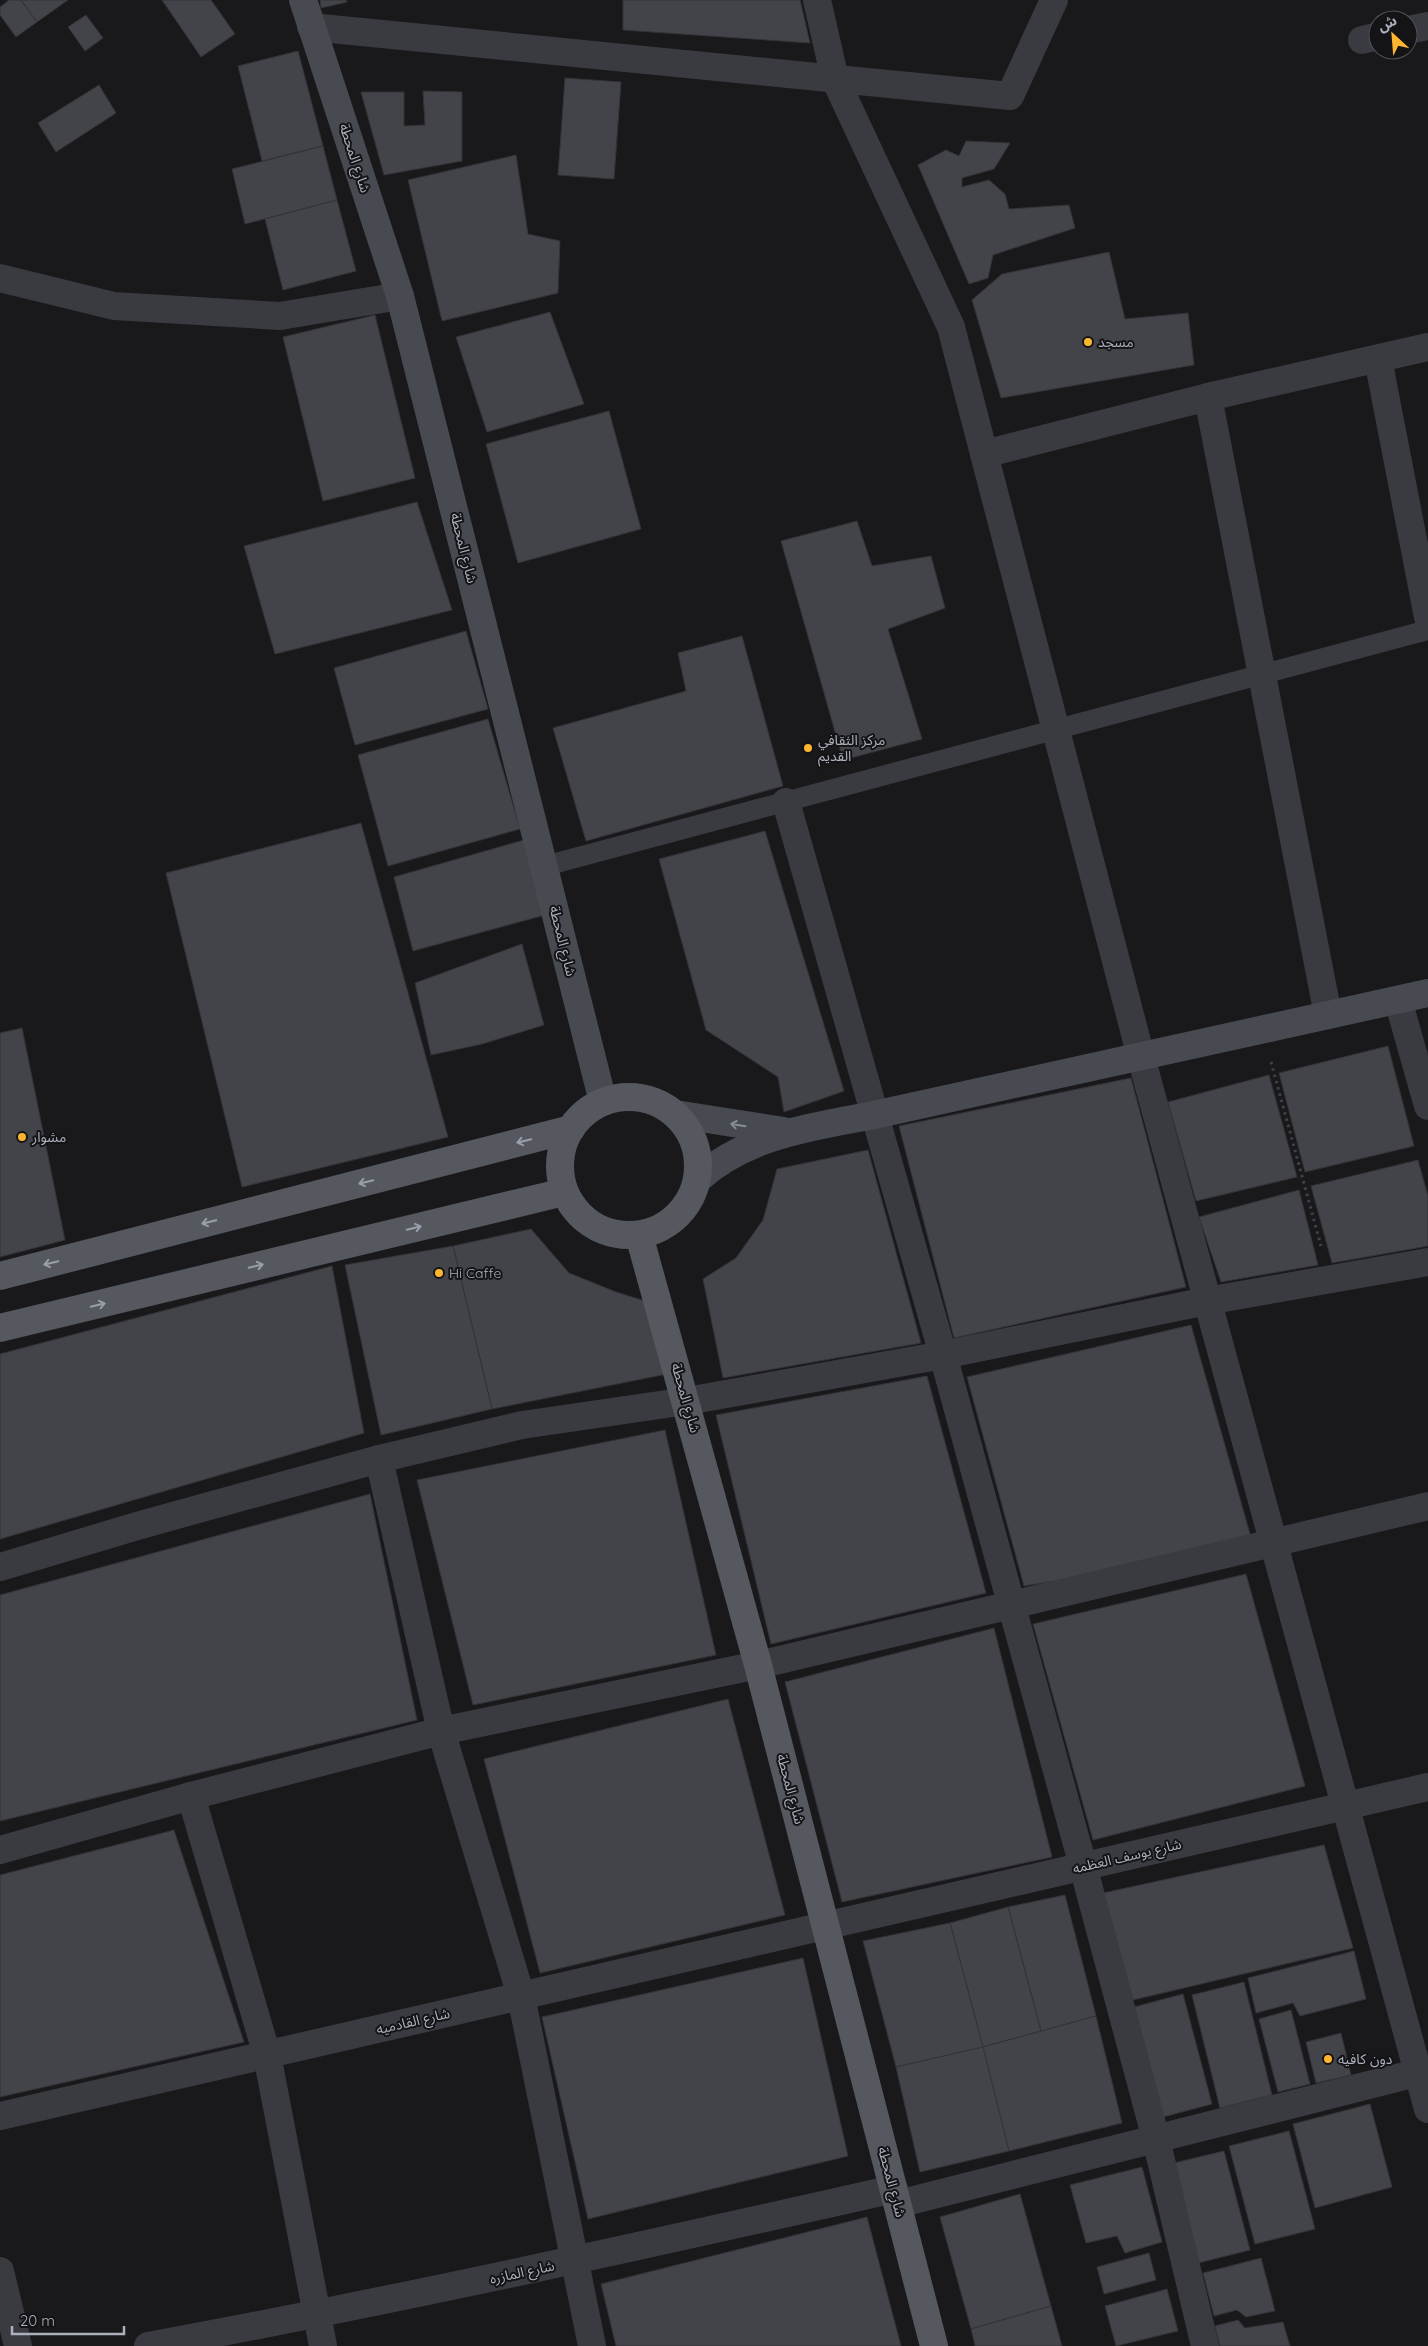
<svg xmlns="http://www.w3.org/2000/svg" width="1428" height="2346" viewBox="0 0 1428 2346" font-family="Quicksand,'Noto Sans Arabic',sans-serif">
  <rect width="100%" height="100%" fill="#19191c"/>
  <g fill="#434449" stroke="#333338">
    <polygon points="9,0 21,0 37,22 16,37 0,15 0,7"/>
    <polygon points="21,0 68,0 37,22"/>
    <polygon points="162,0 211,0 235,34 201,57"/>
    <polygon points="320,0 346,0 347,2 321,8"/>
    <polygon points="623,0 800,0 810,43 623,30"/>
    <polygon points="86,15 103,38 85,51 68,27"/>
    <polygon points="298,51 323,146 262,161 238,66"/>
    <polygon points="565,78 621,82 614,179 558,175"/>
    <polygon points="99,85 116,113 56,152 38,123"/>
    <polygon points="423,91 462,92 462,161 384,175 361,92 404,92 404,126 425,125"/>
    <polygon points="966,141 1010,143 994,169 962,178 962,187 989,180 1005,194 1009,209 1069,205 1075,228 993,255 988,278 969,284 918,165 946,150 959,156"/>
    <polygon points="323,146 337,200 245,224 232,169"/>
    <polygon points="516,155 528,234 560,241 558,293 442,321 408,180"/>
    <polygon points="337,200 356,271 283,290 265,219"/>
    <polygon points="1109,252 1125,319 1188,313 1194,365 1001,398 972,300 1002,274"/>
    <polygon points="550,312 584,404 487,432 456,337"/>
    <polygon points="375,315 415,478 323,501 283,337"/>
    <polygon points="609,411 641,529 518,563 486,444"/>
    <polygon points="417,502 452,610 275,654 244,546"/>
    <polygon points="857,521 872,566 931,556 945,608 888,629 922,739 843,760 781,541"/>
    <polygon points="466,631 488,709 355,745 334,668"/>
    <polygon points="742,636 783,786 586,841 553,728 686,691 678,653"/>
    <polygon points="488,719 520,829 388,866 358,755"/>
    <polygon points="361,823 448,1137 242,1187 166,873"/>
    <polygon points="765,831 844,1091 784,1112 778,1077 706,1030 659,859"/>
    <polygon points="524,840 545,915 413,951 394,877"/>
    <polygon points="522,944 544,1025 482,1044 431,1055 415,983"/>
    <polygon points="22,1028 65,1240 0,1257 0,1033"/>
    <polygon points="1388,1046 1414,1146 1305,1172 1279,1073"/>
    <polygon points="1269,1075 1297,1177 1196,1201 1168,1102"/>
    <polygon points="1131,1078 1186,1287 954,1338 899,1126"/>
    <polygon points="868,1150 921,1343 723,1378 703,1279 736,1258 763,1220 777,1169"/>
    <polygon points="1418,1160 1428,1196 1428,1246 1332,1263 1311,1186"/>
    <polygon points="1299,1190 1318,1265 1221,1282 1199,1217"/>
    <polygon points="531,1229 569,1273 616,1292 645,1301 667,1374 492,1409 453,1246"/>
    <polygon points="453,1246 492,1409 381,1435 345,1265"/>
    <polygon points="332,1266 364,1433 0,1539 0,1354"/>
    <polygon points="1191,1325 1254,1548 1024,1586 967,1377"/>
    <polygon points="927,1376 986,1593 771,1644 716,1415"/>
    <polygon points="665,1430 716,1655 473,1705 417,1480"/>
    <polygon points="370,1494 417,1720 0,1821 0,1595"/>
    <polygon points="1246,1574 1305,1786 1093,1840 1033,1624"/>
    <polygon points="994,1628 1052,1857 842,1902 785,1682"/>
    <polygon points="728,1699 785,1915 540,1973 484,1759"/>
    <polygon points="174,1830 244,2042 0,2097 0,1875"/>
    <polygon points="1324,1845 1353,1948 1133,2000 1103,1893"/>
    <polygon points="1065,1895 1096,2016 1041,2031 1008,1907"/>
    <polygon points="1008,1907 1041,2031 983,2047 950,1923"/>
    <polygon points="950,1923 983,2047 896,2067 863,1941"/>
    <polygon points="1354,1951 1366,1999 1300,2016 1293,2003 1256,2013 1248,1978"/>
    <polygon points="803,1958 848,2156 588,2219 542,2017"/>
    <polygon points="1244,1982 1272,2095 1220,2108 1192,1995"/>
    <polygon points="1183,1994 1212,2104 1163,2117 1134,2007"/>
    <polygon points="1291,2010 1310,2084 1278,2092 1259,2019"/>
    <polygon points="1096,2016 1122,2123 1009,2151 983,2047"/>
    <polygon points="1341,2033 1351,2075 1316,2083 1306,2042"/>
    <polygon points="983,2047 1009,2151 920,2172 896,2067"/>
    <polygon points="1370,2104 1392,2187 1315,2208 1293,2124"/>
    <polygon points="1289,2131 1315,2229 1255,2244 1229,2146"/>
    <polygon points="1224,2151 1250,2250 1198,2263 1174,2163"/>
    <polygon points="1142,2167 1162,2242 1125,2253 1117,2236 1086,2243 1070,2185"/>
    <polygon points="1020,2194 1051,2306 971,2329 940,2217"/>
    <polygon points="867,2217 901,2346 616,2346 601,2284"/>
    <polygon points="1149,2253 1156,2280 1104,2294 1097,2267"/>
    <polygon points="1261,2258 1275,2311 1246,2317 1237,2310 1214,2316 1203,2273"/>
    <polygon points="1167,2289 1178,2331 1116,2346 1105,2306"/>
    <polygon points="1051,2306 1062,2346 975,2346 971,2329"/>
    <polygon points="1238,2320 1245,2328 1283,2322 1290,2346 1220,2346 1215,2326"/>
  </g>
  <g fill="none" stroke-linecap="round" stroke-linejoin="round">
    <polyline stroke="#404248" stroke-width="3" stroke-dasharray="2.5 4" stroke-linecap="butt" points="1271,1062 1321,1246"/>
    <polyline stroke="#3a3b41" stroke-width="20" points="545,866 1428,630"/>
    <g stroke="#3a3b41" stroke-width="28">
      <polyline points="817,0 835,79 951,327 1141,1057 1428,2109"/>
      <polyline points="311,27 1010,96 1054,0"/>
      <polyline points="1408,30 1428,26"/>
      <polyline points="1362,40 1378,36"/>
      <polyline points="0,278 114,306 280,316 400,296"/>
      <polyline points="1378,359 1428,617"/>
      <polyline points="1208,397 1328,1015"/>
      <polyline points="984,454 1208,397 1428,347"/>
      <polyline points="786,802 943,1355 1083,1866 1156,2139 1205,2346"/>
      <polyline points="1398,1000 1428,1106"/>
      <polyline points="379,1459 441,1731 521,1996 592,2346"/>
      <polyline points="0,1567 137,1526 379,1459 522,1425 687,1401 943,1355 1207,1301 1428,1262"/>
      <polyline points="191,1796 267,2055 323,2346"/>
      <polyline points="0,1850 191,1796 441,1731 758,1665 1428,1506"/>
      <polyline points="0,2116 1428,1787"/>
      <polyline points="898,2204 1428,2070"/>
      <polyline points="0,2271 18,2346"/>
      <path d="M 148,2346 C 398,2300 646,2245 894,2189"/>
    </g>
    <g stroke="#484a51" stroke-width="28">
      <polyline points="303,0 400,296 603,1102"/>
      <polyline points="675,1114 784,1131"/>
      <path d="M 697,1180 C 746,1135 811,1127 874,1115 L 1428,993"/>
    </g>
    <g stroke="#565860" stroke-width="28">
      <circle cx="629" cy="1166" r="69"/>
      <polyline points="639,1235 758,1665 934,2346"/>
      <polyline points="0,1276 571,1129"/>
      <polyline points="0,1328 564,1192"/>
    </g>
  </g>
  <defs><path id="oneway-shaft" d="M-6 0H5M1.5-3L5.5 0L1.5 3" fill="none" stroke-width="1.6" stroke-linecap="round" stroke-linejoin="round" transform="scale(1.25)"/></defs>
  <use stroke="#888c97" href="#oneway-shaft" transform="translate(738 1125) rotate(-171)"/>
  <g stroke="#9a9eaa">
    <use href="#oneway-shaft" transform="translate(524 1141) rotate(166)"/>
    <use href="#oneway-shaft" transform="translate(366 1182) rotate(166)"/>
    <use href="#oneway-shaft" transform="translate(209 1222) rotate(166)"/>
    <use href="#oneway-shaft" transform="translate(414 1228) rotate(-14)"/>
    <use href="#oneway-shaft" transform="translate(51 1263) rotate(166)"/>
    <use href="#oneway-shaft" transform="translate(256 1266) rotate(-14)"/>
    <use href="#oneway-shaft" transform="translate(98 1305) rotate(-14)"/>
  </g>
  <g fill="#feb52f" stroke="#141417" stroke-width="2">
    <circle cx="1088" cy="342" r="5"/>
    <circle cx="808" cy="748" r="5"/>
    <circle cx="22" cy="1137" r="5"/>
    <circle cx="439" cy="1273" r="5"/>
    <circle cx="1328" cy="2059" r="5"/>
  </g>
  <g text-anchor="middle" stroke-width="4" stroke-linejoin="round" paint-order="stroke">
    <g font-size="14" fill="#abb0bc" stroke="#141417">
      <text transform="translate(355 158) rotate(72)" y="5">شارع المحطة</text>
      <text transform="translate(464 548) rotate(76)" y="5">شارع المحطة</text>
      <text transform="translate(563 941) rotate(76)" y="5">شارع المحطة</text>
      <text transform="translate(686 1398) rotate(74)" y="5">شارع المحطة</text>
      <text transform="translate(791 1789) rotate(75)" y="5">شارع المحطة</text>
      <text transform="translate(1127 1856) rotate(-13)" y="5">شارع يوسف العظمه</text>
      <text transform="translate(413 2021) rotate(-13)" y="5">شارع القادميه</text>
      <text transform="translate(892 2182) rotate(75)" y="5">شارع المحطة</text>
      <text transform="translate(522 2272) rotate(-12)" y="5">شارع المازره</text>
    </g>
    <g font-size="14" fill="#abb0bc" stroke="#141417" text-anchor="start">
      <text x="1098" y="347">مسجد</text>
      <text x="818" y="745">مركز الثقافي<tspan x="818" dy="16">القديم</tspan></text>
      <text x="32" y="1142">مشوار</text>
      <text x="449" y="1278">Hi Caffe</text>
      <text x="1338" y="2064">دون كافيه</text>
    </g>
  </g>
  <g transform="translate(1393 35) rotate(334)"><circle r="24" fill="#141417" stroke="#505259"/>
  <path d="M0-4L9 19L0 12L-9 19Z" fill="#feb52f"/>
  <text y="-8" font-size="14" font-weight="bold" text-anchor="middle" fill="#abb0bc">ش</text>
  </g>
  <path d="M12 2326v8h112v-8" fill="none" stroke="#abb0bc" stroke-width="2.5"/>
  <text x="20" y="2326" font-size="15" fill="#abb0bc" stroke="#141417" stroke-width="4" paint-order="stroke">20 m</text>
</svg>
